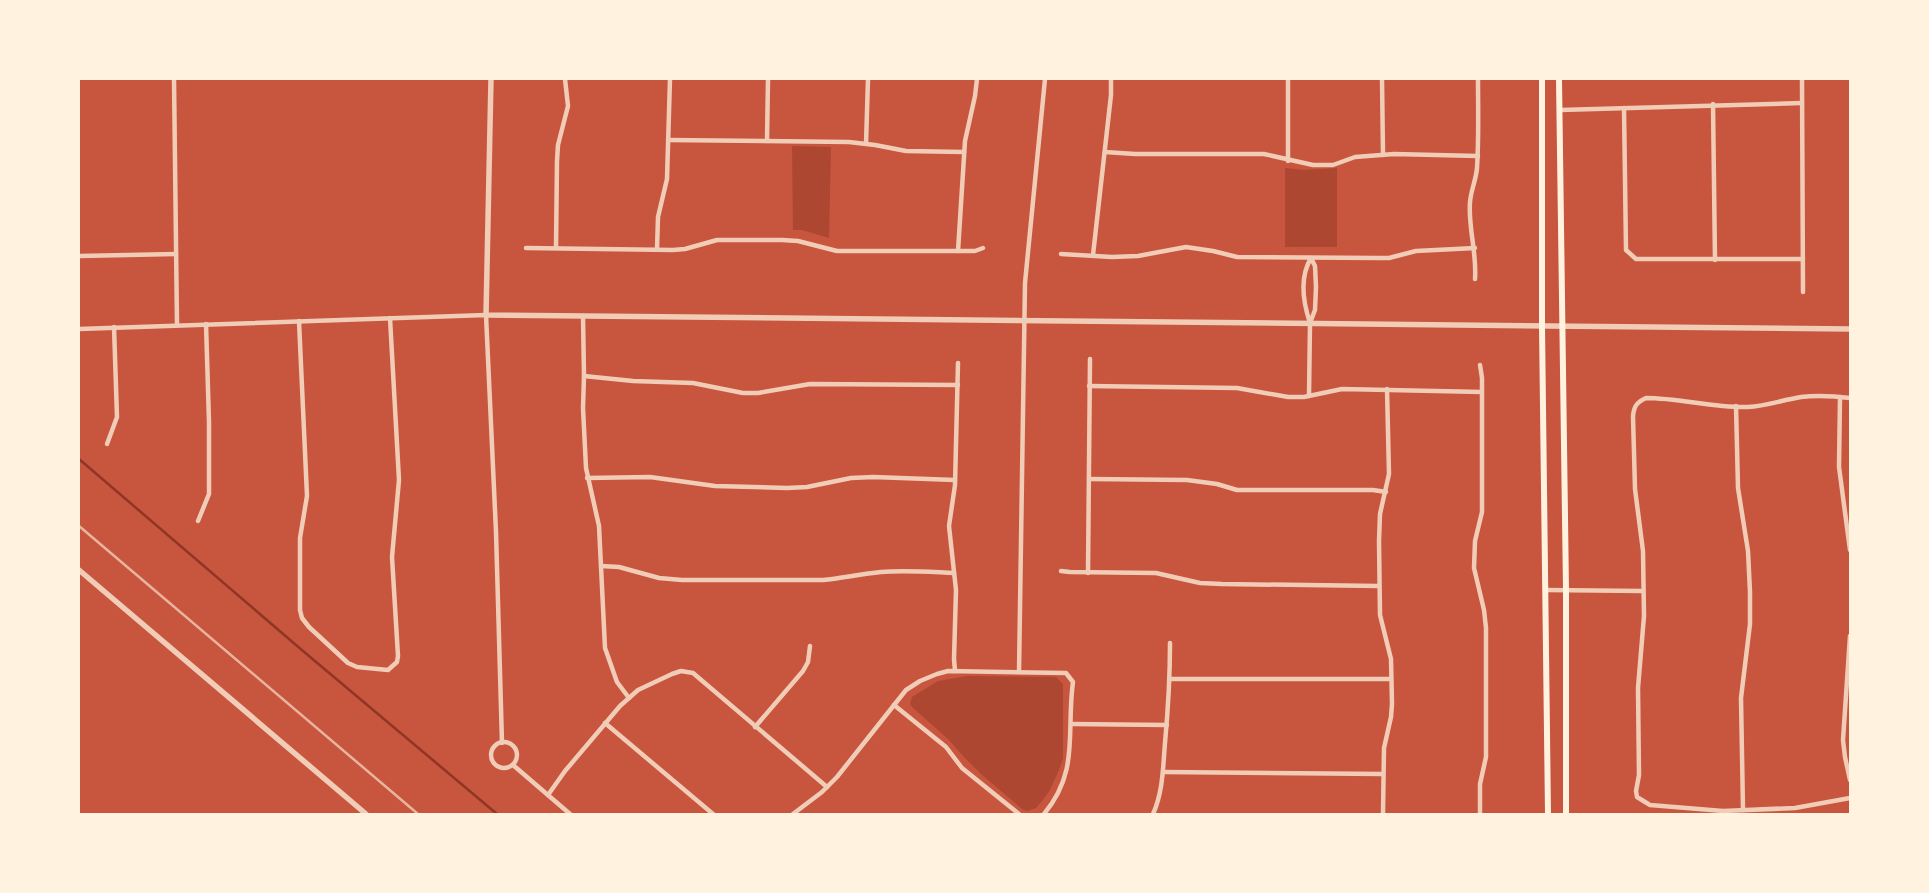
<svg xmlns="http://www.w3.org/2000/svg" width="1929" height="893" viewBox="0 0 1929 893" font-family="Roboto,sans-serif">
  <rect width="100%" height="100%" fill="#c8553d"/>
  <g fill="#ae4732">
    <polygon points="792,146 831,147 829,238 802,230 793,230"/>
    <polygon points="1285,168 1304,170 1337,168 1337,247 1285,247"/>
    <polygon points="967,676 1056,677 1063,684 1063,758 1059,770 1050,790 1042,801 1036,808 1027,811 1022,809 981,774 964,757 948,739 912,707 910,704 912,697 938,681"/>
  </g>
  <g fill="none" stroke-linecap="round" stroke-linejoin="round">
    <polyline stroke="#8f3625" stroke-width="2.5" points="79,459 303,651 497,814"/>
    <g stroke="#f1ccb7" stroke-width="4.5">
      <polyline points="174,79 177,325"/>
      <polyline points="1288,79 1288,161"/>
      <polyline points="1382,79 1383,155"/>
      <polyline points="1802,79 1803,292"/>
      <polyline points="1713,104 1715,260"/>
      <polyline points="1624,108 1626,250 1636,259 1803,259"/>
      <polyline points="1560,110 1802,103"/>
      <polyline points="668,140 849,142 875,145 906,151 964,152"/>
      <polyline points="767,141 768,79"/>
      <polyline points="866,144 868,79"/>
      <polyline points="1105,152 1135,154 1264,154 1313,165 1333,165 1355,157 1394,154 1478,156"/>
      <polyline points="526,248 673,250 685,249 717,240 782,240 798,241 837,251 975,251 983,248"/>
      <polyline points="556,248 557,161 558,145 568,106 565,79"/>
      <polyline points="657,249 658,217 667,179 670,79"/>
      <polyline points="958,251 965,141 975,96 977,79"/>
      <polyline points="1061,254 1112,257 1138,256 1186,247 1213,251 1237,257 1378,258 1389,258 1416,251 1475,248"/>
      <polyline points="1093,255 1111,95 1111,79"/>
      <polyline points="79,256 176,254"/>
      <path d="M 1475,279 C 1477,252 1468,228 1470,202 C 1471,190 1476,180 1477,168 C 1479,138 1478,108 1478,79"/>
      <polyline points="583,316 584,376 583,408 586,468 599,526 605,648 617,682 629,698"/>
      <polyline points="299,321 307,496 300,538 300,610 302,618 309,627 348,663 357,667 388,670 397,662 398,656 392,557 399,480 390,318"/>
      <path d="M 1310,323 C 1303,302 1299,278 1311,258"/>
      <polyline points="79,329 486,315 496,532 502,743"/>
      <polyline points="1480,365 1482,378 1482,512 1475,541 1474,568 1484,610 1486,628 1486,757 1480,784 1480,814"/>
      <polyline points="584,376 633,381 693,383 743,393 758,393 810,384 958,385"/>
      <polyline points="1089,386 1237,388 1288,397 1304,397 1342,389 1482,392"/>
      <polyline points="1309,396 1310,323 1315,310 1316,287 1315,266 1311,258"/>
      <polyline points="1840,397 1839,467 1850,550"/>
      <path d="M 1850,398 C 1834,396 1817,395 1801,397 C 1783,400 1766,406 1748,407 C 1713,408 1680,398 1646,398 C 1637,402 1634,406 1633,416 L 1635,489 L 1643,551 L 1644,616 L 1638,688 L 1639,775 L 1636,791 L 1637,797 L 1650,805 L 1723,811 L 1795,808 L 1850,798"/>
      <polyline points="1736,406 1738,488 1748,551 1750,592 1750,624 1741,698 1743,810"/>
      <polyline points="107,444 117,417 114,327"/>
      <polyline points="587,478 650,477 715,486 787,488 807,487 851,478 873,477 955,480"/>
      <polyline points="1089,479 1187,480 1217,484 1237,490 1373,490 1386,492"/>
      <polyline points="198,521 209,494 209,422 206,324"/>
      <path d="M 601,566 L 619,567 L 659,578 L 682,580 L 823,580 C 842,578 861,574 881,572 C 905,570 930,572 954,573"/>
      <polyline points="1061,571 1070,572 1156,573 1200,583 1222,584 1379,586"/>
      <polyline points="1088,573 1090,359"/>
      <polyline points="1546,590 1643,591"/>
      <polyline points="1850,636 1843,740 1845,757 1850,780"/>
      <polyline points="955,671 954,659 956,590 949,526 955,485 958,363"/>
      <polyline points="1019,672 1025,283 1045,79"/>
      <polyline points="1170,679 1391,679"/>
      <polyline points="894,705 946,747 962,768 1019,814"/>
      <polyline points="605,723 713,814"/>
      <polyline points="1071,724 1167,725"/>
      <polyline points="755,727 803,671 808,662 810,646"/>
      <circle cx="504" cy="755" r="13"/>
      <polyline points="513,765 570,814"/>
      <polyline points="1163,772 1383,774"/>
      <polyline points="548,795 565,771 620,706 638,690 672,674 681,671 693,673 827,787"/>
      <path d="M 793,814 L 822,792 L 837,777 L 906,690 L 920,681 L 937,674 L 948,671 L 1066,673 L 1073,682 C 1066,732 1080,771 1044,814"/>
      <path d="M 1153,814 C 1163,792 1163,767 1165,743 C 1168,710 1170,676 1170,643"/>
      <polyline points="1383,814 1384,748 1391,717 1392,704 1391,659 1380,615 1379,541 1380,514 1389,474 1387,389"/>
    </g>
    <g stroke="#f1ccb7" stroke-width="5.5">
      <polyline points="491,79 486,315 1850,329"/>
      <polyline points="79,570 366,814"/>
    </g>
    <g stroke="#fff3e0" stroke-width="6">
      <polyline points="1542,79 1542,326 1548,814"/>
      <polyline points="1559,79 1566,590 1566,814"/>
    </g>
    <polyline stroke="#e9b49f" stroke-width="2.5" points="79,526 418,814"/>
  </g>
  <rect width="1929" height="893" fill="none" stroke="#fff3e0" stroke-width="160"/>
</svg>
